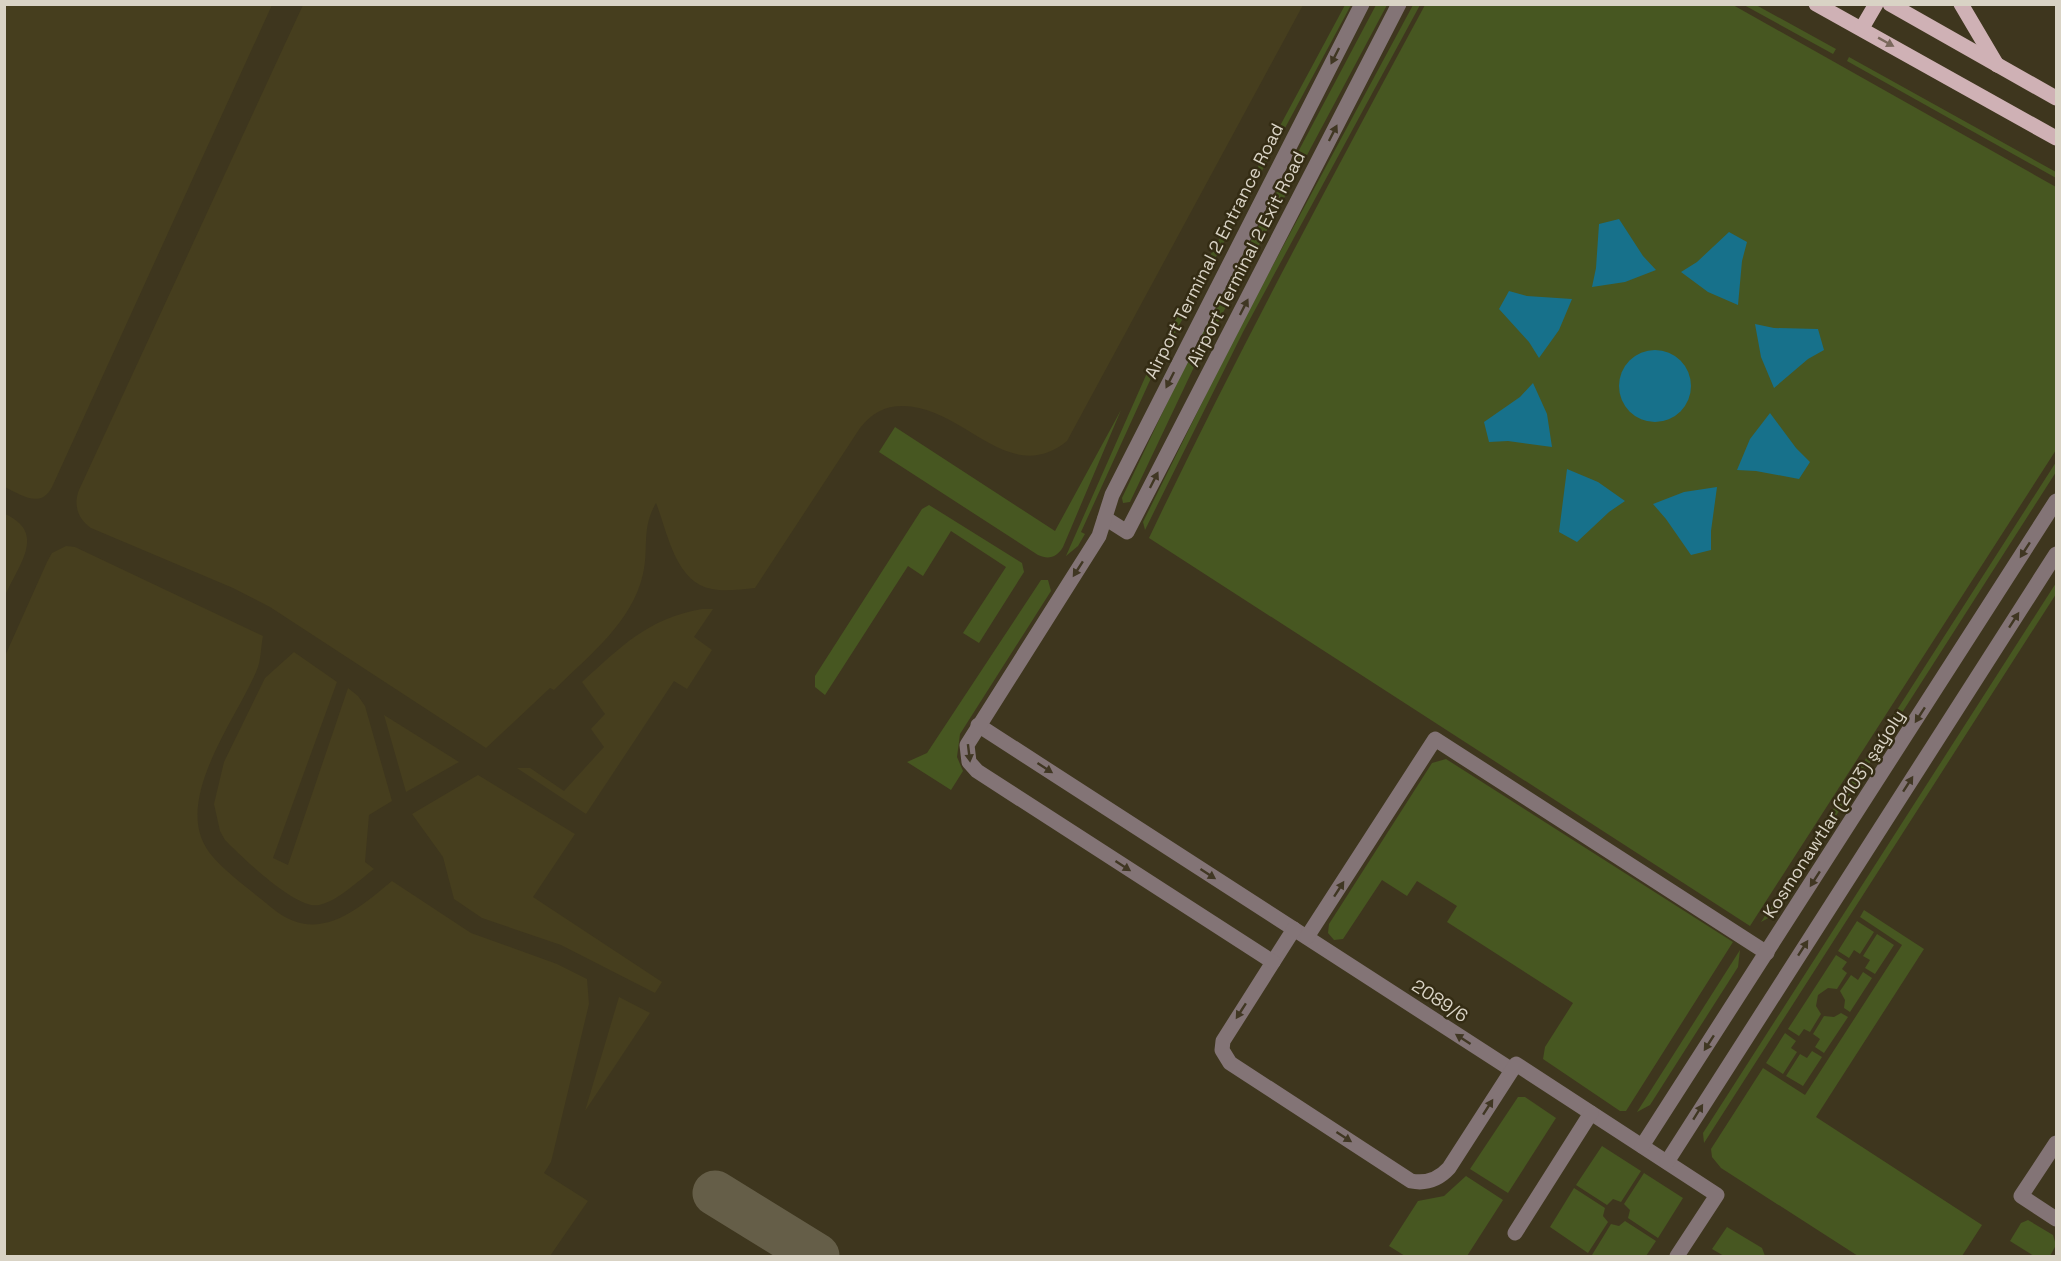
<svg xmlns="http://www.w3.org/2000/svg" width="2061" height="1261" viewBox="0 0 2061 1261" font-family="'Space Grotesk',sans-serif">
  <rect width="100%" height="100%" fill="#3e361e"/>
  <g fill="#475721">
    <polygon points="1345,5 1351,5 1152,376 1081,532 1085,534 1078,546 1066,556 1147,373"/>
    <polygon points="1376,5 1387,5 1194,367 1130,502 1123,503 1122,498 1186,363"/>
    <polygon points="1413,5 1420,5 1243,332 1145,530 1143,522 1238,330"/>
    <path d="M 1425,5 L 1733,5 L 2056,187 L 2056,450 L 1750,926 L 1149,538 C 1235,357 1330,181 1425,5 Z"/>
    <polygon points="1744,5 1756,5 1836,49 1833,54"/>
    <polygon points="1849,57 2056,172 2056,178 1847,61"/>
    <path d="M 1121,410 L 1063,547 C 1057,557 1049,560 1038,555 L 879,452 L 895,427 L 1055,531 Z"/>
    <polygon points="2056,462 2056,472 1772,916 1761,922"/>
    <polygon points="929,505 1022,563 1024,572 979,643 963,633 1006,567 951,531 923,576 908,566 825,695 815,687 815,676 922,509"/>
    <polygon points="1041,580 1048,580 1051,591 960,734 957,757 963,771 951,790 907,762 927,753"/>
    <polygon points="2056,583 2056,594 1704,1143 1703,1133"/>
    <polygon points="1446,759 1733,942 1626,1111 1620,1111 1543,1059 1545,1047 1573,1003 1447,922 1457,906 1417,881 1407,896 1382,880 1343,939 1334,940 1328,933 1329,924 1432,763"/>
    <polygon points="1864,910 1924,949 1816,1117 1982,1225 1962,1256 1858,1256 1721,1168 1712,1157 1711,1149 1763,1068 1805,1095 1902,945 1860,917"/>
    <polygon points="1857,921 1874,932 1860,954 1854,950 1849,958 1838,951"/>
    <polygon points="1877,934 1894,945 1875,974 1865,968 1870,960 1863,956"/>
    <polygon points="1740,950 1738,967 1650,1105 1637,1112"/>
    <polygon points="1836,955 1847,962 1842,969 1847,973 1837,989 1828,988 1818,995 1816,1006 1821,1014 1810,1032 1804,1029 1799,1036 1788,1029"/>
    <polygon points="1863,972 1872,978 1850,1012 1844,1008 1845,1000 1840,991 1851,975 1858,980"/>
    <polygon points="1841,1013 1848,1017 1824,1053 1815,1047 1820,1039 1813,1034 1824,1016 1834,1017"/>
    <polygon points="1785,1033 1796,1041 1791,1048 1797,1052 1783,1074 1766,1063"/>
    <polygon points="1812,1051 1822,1057 1803,1086 1786,1076 1800,1054 1807,1058"/>
    <polygon points="1518,1097 1525,1097 1556,1118 1508,1193 1470,1169"/>
    <polygon points="1602,1146 1641,1171 1621,1202 1613,1199 1607,1205 1576,1185"/>
    <polygon points="1644,1173 1683,1198 1658,1238 1628,1218 1630,1210 1624,1204"/>
    <polygon points="1466,1176 1503,1200 1467,1256 1405,1256 1389,1246 1418,1201 1444,1196"/>
    <polygon points="1574,1188 1605,1208 1603,1216 1608,1222 1588,1253 1550,1227"/>
    <polygon points="2028,1220 2053,1235 2056,1245 2050,1256 2034,1256 2010,1241 2021,1223"/>
    <polygon points="1625,1221 1656,1241 1646,1256 1592,1255 1611,1224 1619,1226"/>
    <polygon points="1727,1227 1762,1248 1765,1256 1724,1256 1712,1249"/>
  </g>
  <g fill="#463e1e">
    <path d="M 5,4 L 272,5 L 52,487 C 41,509 21,495 5,487 Z"/>
    <path d="M 303,5 L 303,4 L 1303,5 L 1067,441 C 1009,488 965,407 903,406 C 884,406 872,413 860,428 L 755,588 C 741,589 726,592 712,589 C 675,583 667,530 656,503 C 641,529 649,548 643,574 C 632,623 588,656 554,690 L 550,688 L 486,748 L 270,607 L 233,588 L 91,528 C 78,519 73,505 79,490 Z"/>
    <path d="M 5,514 C 47,533 19,564 5,596 Z"/>
    <path d="M 66,546 L 75,547 L 263,636 C 261,646 261,658 258,667 C 239,717 166,805 213,857 C 230,876 253,892 272,908 C 317,946 357,910 392,881 L 471,933 L 557,964 L 587,979 L 589,1004 L 551,1162 L 544,1173 L 588,1201 L 550,1256 L 5,1256 L 5,656 L 47,562 L 52,553 Z"/>
    <path d="M 702,609 L 713,609 L 694,637 L 712,650 L 687,689 L 674,681 L 586,814 L 517,768 L 530,768 L 564,791 L 604,747 L 591,729 L 605,714 L 582,682 C 622,646 647,619 702,609 Z"/>
    <path d="M 294,652 L 337,682 L 273,858 L 288,865 L 348,688 L 358,696 L 365,706 L 392,801 L 369,815 L 365,862 L 374,869 C 358,881 338,901 319,905 C 296,910 242,857 225,840 L 220,831 L 214,804 L 224,762 L 265,678 Z"/>
    <polygon points="384,715 459,762 406,792"/>
    <polygon points="478,775 575,834 533,897 662,982 655,993 561,945 482,918 454,899 443,857 412,814"/>
    <polygon points="619,997 650,1013 585,1111"/>
  </g>
  <g fill="#17718b">
    <polygon points="1619,219 1643,256 1656,270 1625,282 1592,287 1596,268 1599,224"/>
    <polygon points="1729,232 1747,242 1742,261 1738,305 1708,292 1681,272 1697,262"/>
    <polygon points="1509,291 1527,296 1572,299 1559,330 1539,358 1529,342 1499,309"/>
    <polygon points="1755,324 1774,328 1818,329 1824,350 1808,359 1774,388 1761,357"/>
    <circle cx="1655" cy="386" r="36"/>
    <polygon points="1533,383 1547,414 1552,447 1508,441 1489,442 1484,422 1520,397"/>
    <polygon points="1770,413 1796,448 1810,462 1799,479 1756,471 1737,470 1750,439"/>
    <polygon points="1567,469 1598,482 1625,501 1609,512 1577,542 1559,532"/>
    <polygon points="1717,487 1711,531 1711,550 1691,555 1666,519 1653,504 1684,492"/>
  </g>
  <g fill="none" stroke-linecap="round" stroke-linejoin="round">
    <polyline stroke="#655e48" stroke-width="45" points="715,1193 817,1256"/>
    <g stroke="#837476" stroke-width="15">
      <polyline points="1105,518 1127,532 1399,4"/>
      <polyline points="978,725 1512,1070"/>
      <path d="M 1294,929 L 1223,1041 L 1222,1050 L 1230,1063 L 1411,1181 C 1426,1184 1438,1180 1449,1168 L 1516,1064 L 1717,1195 L 1677,1256"/>
      <polyline points="1307,937 1435,739 1767,953"/>
      <polyline points="1273,962 977,771 969,762 967,745 1099,536 1112,495 1362,4"/>
      <polyline points="2056,1143 2021,1196 2056,1219"/>
      <polyline points="1642,1146 2056,501"/>
      <polyline points="1667,1162 2056,554"/>
      <polyline points="1515,1233 1591,1113"/>
    </g>
    <g stroke="#cfb1b5" stroke-width="15">
      <polyline points="1816,4 2056,138"/>
      <polyline points="1890,4 2056,98"/>
      <polyline points="1961,4 1997,65"/>
      <polyline points="1862,28 1876,4"/>
    </g>
  </g>
  <defs><path id="oneway-solid" d="M-6-.8H1V-3.2L6.5 0L1 3.2V.8H-6Z" transform="scale(1.5)"/></defs>
  <use fill="#7a685c" href="#oneway-solid" transform="translate(1886 42) rotate(29)"/>
  <g fill="#403723">
    <use href="#oneway-solid" transform="translate(1335 56) rotate(117)"/>
    <use href="#oneway-solid" transform="translate(1333 133) rotate(-63)"/>
    <use href="#oneway-solid" transform="translate(1244 307) rotate(-63)"/>
    <use href="#oneway-solid" transform="translate(1170 380) rotate(117)"/>
    <use href="#oneway-solid" transform="translate(1154 480) rotate(-63)"/>
    <use href="#oneway-solid" transform="translate(2025 550) rotate(123)"/>
    <use href="#oneway-solid" transform="translate(1078 569) rotate(123)"/>
    <use href="#oneway-solid" transform="translate(2014 620) rotate(-57)"/>
    <use href="#oneway-solid" transform="translate(1920 715) rotate(123)"/>
    <use href="#oneway-solid" transform="translate(969 753) rotate(83)"/>
    <use href="#oneway-solid" transform="translate(1045 768) rotate(33)"/>
    <use href="#oneway-solid" transform="translate(1908 784) rotate(-57)"/>
    <use href="#oneway-solid" transform="translate(1123 866) rotate(33)"/>
    <use href="#oneway-solid" transform="translate(1208 874) rotate(33)"/>
    <use href="#oneway-solid" transform="translate(1815 879) rotate(123)"/>
    <use href="#oneway-solid" transform="translate(1339 889) rotate(-57)"/>
    <use href="#oneway-solid" transform="translate(1803 948) rotate(-57)"/>
    <use href="#oneway-solid" transform="translate(1241 1011) rotate(123)"/>
    <use href="#oneway-solid" transform="translate(1463 1039) rotate(-147)"/>
    <use href="#oneway-solid" transform="translate(1709 1043) rotate(123)"/>
    <use href="#oneway-solid" transform="translate(1488 1107) rotate(-57)"/>
    <use href="#oneway-solid" transform="translate(1698 1112) rotate(-58)"/>
    <use href="#oneway-solid" transform="translate(1344 1137) rotate(33)"/>
  </g>
  <g text-anchor="middle" stroke-width="5" stroke-linejoin="round" paint-order="stroke">
    <g font-size="18" fill="#d9d3c5" stroke="#342c14">
      <text transform="translate(1214 251) rotate(-63)" y="6">Airport Terminal 2 Entrance Road</text>
      <text transform="translate(1246 259) rotate(-63)" y="6">Airport Terminal 2 Exit Road</text>
      <text transform="translate(1834 814) rotate(-57)" y="6">Kosmonawtlar (2103) şaýoly</text>
      <text transform="translate(1440 1001) rotate(33)" y="6">2089/6</text>
    </g>
  </g>
  <rect width="2061" height="1261" fill="none" stroke="#d9d3c5" stroke-width="12"/>
</svg>
